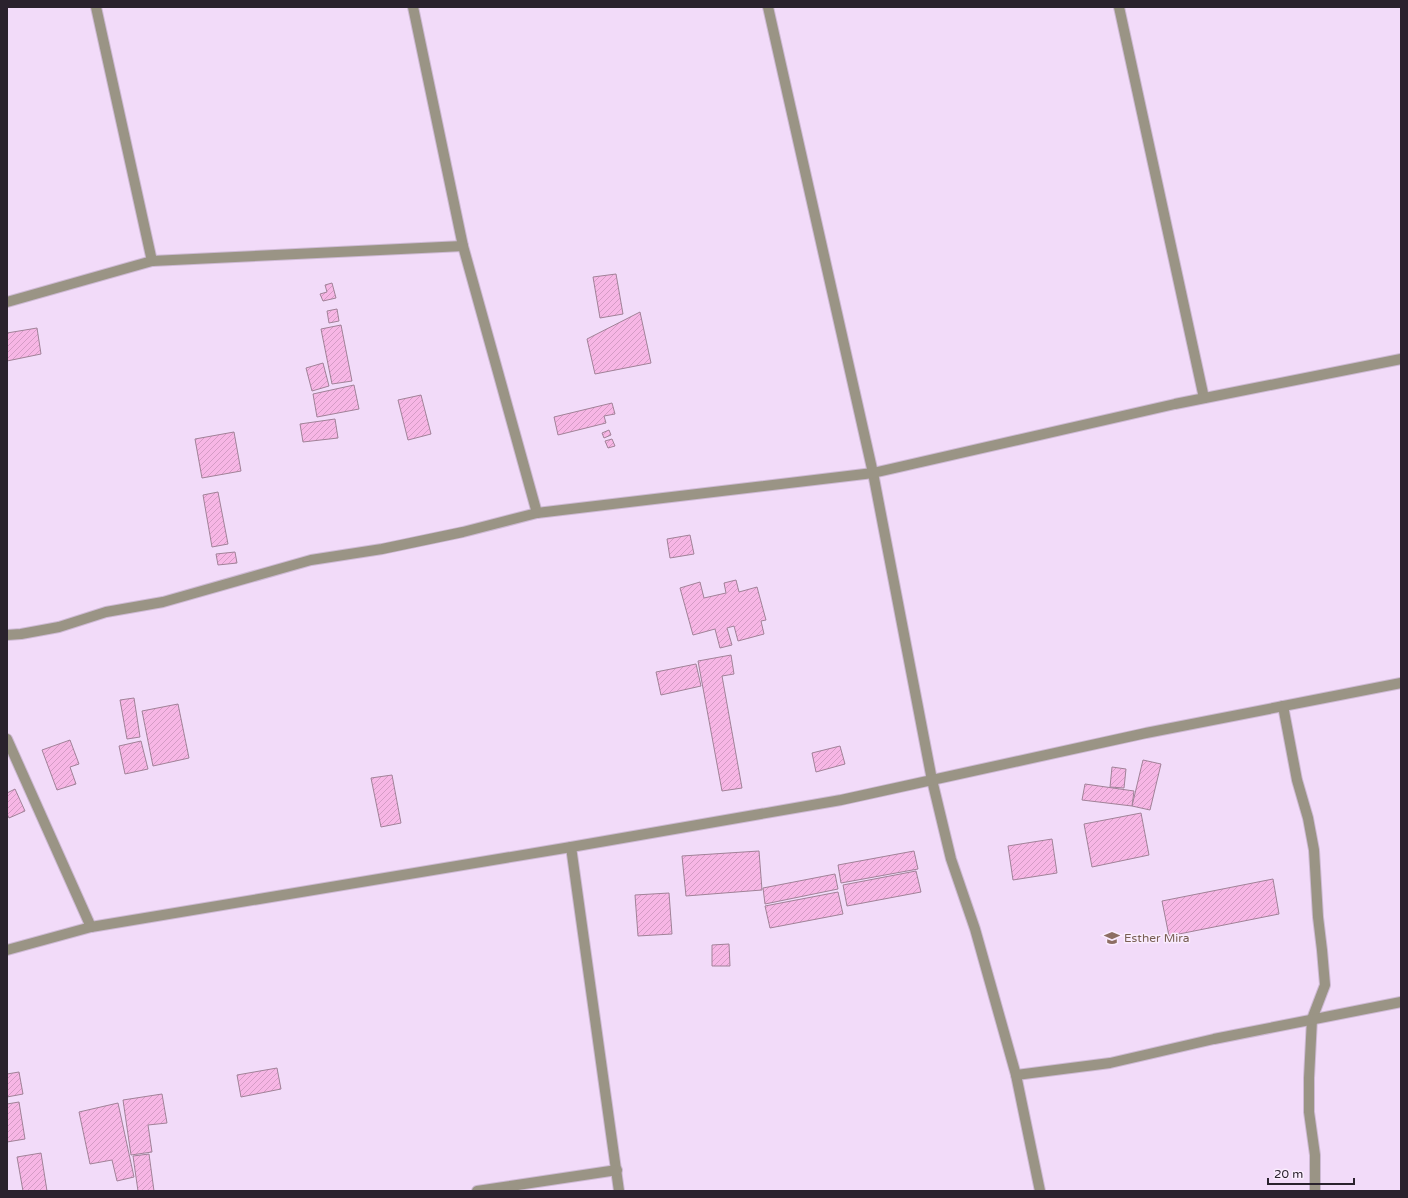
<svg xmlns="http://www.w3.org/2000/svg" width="1408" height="1198" viewBox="0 0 1408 1198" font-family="'Varela Round',sans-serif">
  <defs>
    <pattern id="building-hatch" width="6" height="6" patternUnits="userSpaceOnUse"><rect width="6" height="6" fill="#f7b6e5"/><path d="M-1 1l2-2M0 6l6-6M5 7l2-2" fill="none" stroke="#d49cc5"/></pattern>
  </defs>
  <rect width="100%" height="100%" fill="#f2dbf9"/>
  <g fill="url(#building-hatch)" stroke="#a18298">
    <polygon points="616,274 623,314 600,318 593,277"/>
    <polygon points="332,283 336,298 323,301 320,294 327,292 325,285"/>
    <polygon points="337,309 339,321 329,323 327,311"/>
    <polygon points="640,312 651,363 595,374 587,339"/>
    <polygon points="341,325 352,381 332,384 321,329"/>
    <polygon points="37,328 41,354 7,361 7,333"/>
    <polygon points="323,363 329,386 312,391 306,368"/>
    <polygon points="354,385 359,409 317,417 313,394"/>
    <polygon points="421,395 431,434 408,440 398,400"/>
    <polygon points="612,403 615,414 604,416 606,423 558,435 554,417"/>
    <polygon points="335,419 338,438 303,442 300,424"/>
    <polygon points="609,430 611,435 604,438 602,433"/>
    <polygon points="234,432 241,471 202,478 195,439"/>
    <polygon points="612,439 615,446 608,448 605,441"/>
    <polygon points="218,492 228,544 212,547 203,495"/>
    <polygon points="690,535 694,554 670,558 667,539"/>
    <polygon points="235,552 237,563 218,565 216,554"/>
    <polygon points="736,580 739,592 757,587 766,620 761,621 764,634 738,641 734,626 727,628 732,645 720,648 715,629 693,635 680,588 700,582 704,598 726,593 724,583"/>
    <polygon points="731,655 734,674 722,676 742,788 722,791 698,661"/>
    <polygon points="696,664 701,686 661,695 656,672"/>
    <polygon points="134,698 140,737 127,739 120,700"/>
    <polygon points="178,704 189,758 153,766 142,711"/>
    <polygon points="70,740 79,764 70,767 76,784 57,790 42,750"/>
    <polygon points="141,741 148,769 125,774 119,746"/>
    <polygon points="840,746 845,764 816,772 812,753"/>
    <polygon points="1143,760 1161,764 1150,810 1132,806"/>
    <polygon points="1112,767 1126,769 1124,788 1110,787"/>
    <polygon points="392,775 401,823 381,827 371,778"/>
    <polygon points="1085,784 1134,791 1132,806 1082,800"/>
    <polygon points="15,789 25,811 9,818 7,814 7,793"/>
    <polygon points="1141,813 1149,855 1092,867 1084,824"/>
    <polygon points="1052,839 1057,873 1013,880 1008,846"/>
    <polygon points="759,851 762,890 686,896 682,856"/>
    <polygon points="914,851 918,869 841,883 838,865"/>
    <polygon points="916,871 921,892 847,906 843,885"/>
    <polygon points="835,874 838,889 765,904 763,888"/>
    <polygon points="1273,879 1279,914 1169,936 1162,901"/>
    <polygon points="838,892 843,914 770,928 765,906"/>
    <polygon points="669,893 672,934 638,936 635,895"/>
    <polygon points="729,944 730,966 712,966 712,945"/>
    <polygon points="277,1068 281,1089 241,1097 237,1075"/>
    <polygon points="19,1072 23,1094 7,1097 7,1074"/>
    <polygon points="162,1094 167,1123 148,1125 152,1152 131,1155 123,1100"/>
    <polygon points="19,1102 25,1139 7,1142 7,1104"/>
    <polygon points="118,1103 134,1177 117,1181 112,1160 90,1164 79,1112"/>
    <polygon points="41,1153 47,1191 23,1191 17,1157"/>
    <polygon points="149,1154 154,1191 138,1191 133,1156"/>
  </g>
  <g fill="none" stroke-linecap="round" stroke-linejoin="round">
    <g stroke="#cebad4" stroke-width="12">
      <g id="street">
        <polyline points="96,7 152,261"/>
        <polyline points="413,7 463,246 537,513"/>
        <polyline points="768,7 873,473 932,780 951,859 975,929 1016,1075 1040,1191"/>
        <polyline points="1119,7 1204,398"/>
        <polyline points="7,302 152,261 463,246"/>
        <polyline points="7,635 21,634 59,627 106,612 163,602 311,560 382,549 463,532 537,513 873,473 1175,404 1401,359"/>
        <polyline points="1283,706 1297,780 1308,818 1314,850 1318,917 1322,950 1325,985 1312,1019 1309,1078 1309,1112 1315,1155 1315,1191"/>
        <polyline points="7,739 91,927"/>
        <polyline points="571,847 619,1191"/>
        <polyline points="7,950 91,927 571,847 841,800 1146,733 1401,683"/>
        <polyline points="1016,1075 1110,1063 1214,1039 1401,1002"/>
        <polyline points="477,1191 617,1170"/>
      </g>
    </g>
    <use href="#street" stroke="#9a9485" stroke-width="10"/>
  </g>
  <defs>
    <g id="school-bare" transform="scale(1.2)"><path d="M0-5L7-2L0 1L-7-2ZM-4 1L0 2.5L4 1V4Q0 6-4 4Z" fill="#8d6e63" stroke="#faecfe" stroke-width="2.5" paint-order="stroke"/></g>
  </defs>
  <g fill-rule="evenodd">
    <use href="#school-bare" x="1112" y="938"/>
  </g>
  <g text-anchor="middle" stroke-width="3" stroke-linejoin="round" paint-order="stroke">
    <g font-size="12" fill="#785e54" stroke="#faecfe" text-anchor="start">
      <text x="1124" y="942">Esther Mira</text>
    </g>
  </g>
  <rect width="1408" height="1198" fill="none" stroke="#2a222d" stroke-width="16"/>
  <path d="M1268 1178v6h86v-6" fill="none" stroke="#2a222d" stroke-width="2"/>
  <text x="1274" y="1178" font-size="12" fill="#2a222d" stroke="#faecfe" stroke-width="3" paint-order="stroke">20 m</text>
</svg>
